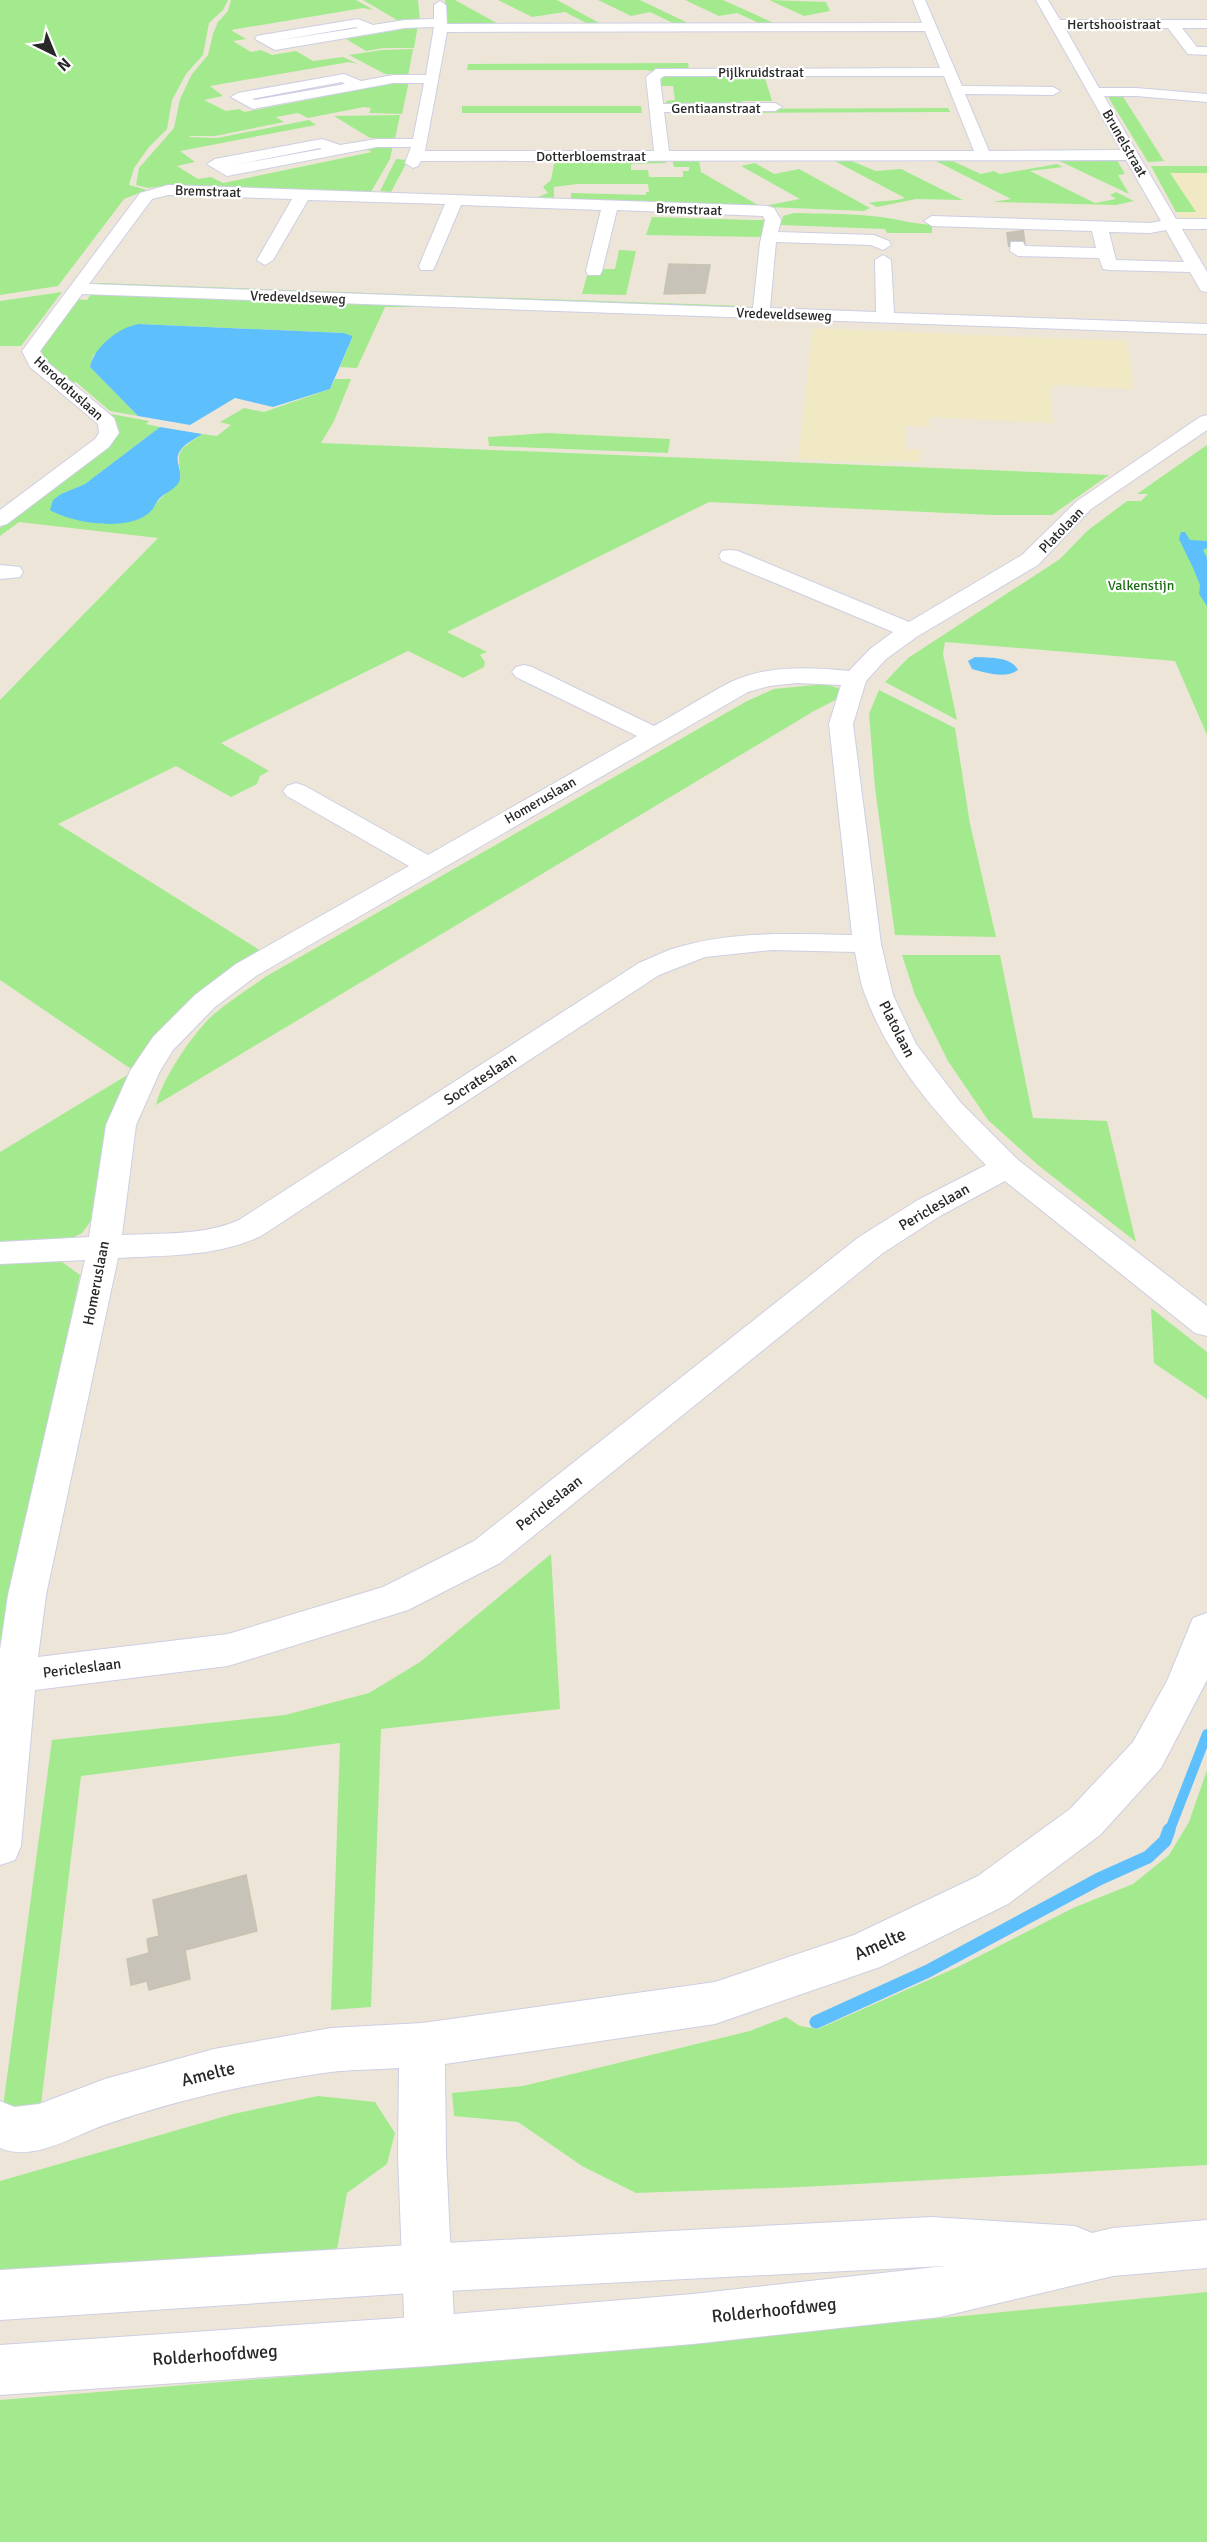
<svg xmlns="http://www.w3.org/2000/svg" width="1207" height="2542" viewBox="0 0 1207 2542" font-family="Signika,sans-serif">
  <rect width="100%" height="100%" fill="#ede6d8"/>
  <g fill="#f1e8c4">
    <polygon points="1151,166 1207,166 1207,220 1182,220"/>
    <polygon points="813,328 1127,341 1134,389 1059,385 1050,389 1053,423 930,417 929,427 906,426 905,449 921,450 919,462 889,461 888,464 798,459"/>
  </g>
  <g fill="#a2ea8d">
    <polygon points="0,0 228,0 223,10 209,23 203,55 186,74 172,100 167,129 149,147 134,168 129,185 147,190 124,199 58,286 0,295"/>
    <polygon points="231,0 356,0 374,10 363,8 231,30 246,39 233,41 251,52 261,50 272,55 296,51 313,61 343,57 358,64 349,62 210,86 223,96 204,100 226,111 239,109 245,112 363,89 360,87 409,81 402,114 369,113 371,108 364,107 308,118 298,113 276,117 284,122 215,136 190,136 189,137 217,138 309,120 316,125 180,151 195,162 177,166 198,179 211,177 223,183 372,152 364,148 393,145 390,159 371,192 170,185 148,188 136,185 139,168 174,128 180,99 192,74 208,55 213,34 218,22 228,11"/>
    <polygon points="363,0 418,0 420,22 415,19 397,20"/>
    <polygon points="445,0 455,0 502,26 447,24"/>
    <polygon points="498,0 557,0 603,25 590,25 565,12 532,17"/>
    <polygon points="598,0 640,0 690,24 677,25 650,12 631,16"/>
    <polygon points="685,0 723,0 776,24 761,24 737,13 719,16"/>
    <polygon points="769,0 826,2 830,11 804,16"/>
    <polygon points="418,25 414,48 383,48 366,51 346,39 398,30 395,28"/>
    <polygon points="413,49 408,76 385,74 349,55 382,50"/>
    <polygon points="688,63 689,69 655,72 646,70 467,70 468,64"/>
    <polygon points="709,73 716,77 765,78 772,101 743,101 736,106 667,107 666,101 675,100 673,86 661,86 662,76"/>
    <polygon points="1107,95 1122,95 1164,161 1148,162"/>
    <polygon points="462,106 641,106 642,113 462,113"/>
    <polygon points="948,108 950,112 667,113 666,109"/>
    <polygon points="400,115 395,139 370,138 334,116"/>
    <path d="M 844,158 L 876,171 L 901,169 L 963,200 L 916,199 L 877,207 L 869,203 C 881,200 893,202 905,198 L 831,159 Z"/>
    <polygon points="1053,158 1117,160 1125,174 1118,175 1129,194"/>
    <polygon points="396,159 408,160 391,192 380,191"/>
    <polygon points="560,159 666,159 666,163 631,164 631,170 648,170 649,177 683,177 683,171 689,171 689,167 674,167 672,159 699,160 701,172 758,205 755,207 571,199 571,193 646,195 646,192 649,192 648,184 577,184 554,187 554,198 538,197 548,193 543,187 551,180 554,164"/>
    <polygon points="932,159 948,159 981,174 994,171 1000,174 1057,164 1063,167 1030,171 1095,203 1116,199 1110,195 1116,192 1134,201 1116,205 993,202 1011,199"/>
    <polygon points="755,163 774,174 799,169 870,208 864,211 767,207 769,205 800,199 741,166"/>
    <polygon points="1151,166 1207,166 1207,173 1170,173 1196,212 1176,212"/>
    <path d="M 794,213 C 820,214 845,213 871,216 C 891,217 911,224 932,225 L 932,233 L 887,233 L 885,229 L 781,225 L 783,216 Z"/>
    <polygon points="652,217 752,220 764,220 761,237 646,235"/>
    <polygon points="619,250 636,251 626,295 582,294 588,272 600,269 615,269"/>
    <polygon points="100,283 448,296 449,296 448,299 93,285"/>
    <polygon points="62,292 21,346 0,346 0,301"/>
    <polygon points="91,294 415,305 414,307 385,307 357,368 340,367 352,338 344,333 139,324 107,342 93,356 90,367 138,416 110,411 76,382 71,383 44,358 40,352 75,299 87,300"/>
    <polygon points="454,296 745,306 747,308 452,299"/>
    <path d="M 335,379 L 351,379 L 334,421 L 321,443 L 1109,475 L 1052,515 L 991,515 L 709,502 L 447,632 L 487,652 L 480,655 L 485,662 L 484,667 L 463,678 L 408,651 L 221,743 L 269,771 L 260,776 L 257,784 L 231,797 L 176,766 L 58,824 L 261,951 L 234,969 L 108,1128 L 91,1221 L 82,1233 L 68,1240 L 0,1245 L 0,1152 L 134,1071 L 0,980 L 0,700 L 158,538 L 19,522 L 0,536 L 0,528 L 114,439 L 119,431 L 116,421 L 106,413 L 149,421 L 146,424 L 160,427 L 85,484 L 61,494 L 151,511 C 159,497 172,490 181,477 C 176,448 179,451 202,434 L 217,436 L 231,425 L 220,422 L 244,408 L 264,412 L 330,389 Z"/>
    <polygon points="547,433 670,439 668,453 489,446 488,437"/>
    <polygon points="1207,445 1207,735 1175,661 945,642 943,654 957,720 885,682 908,658 1060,559 1087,531 1127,501 1141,501 1148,494 1137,494"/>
    <path d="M 825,684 L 838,688 L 845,695 L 814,711 L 156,1105 C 162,1079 193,1033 213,1015 C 229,1001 248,990 265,977 L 747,701 L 774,689 Z"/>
    <polygon points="879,690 955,728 970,824 996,937 895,935 875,788 869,714"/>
    <polygon points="902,955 1000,955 1033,1118 1107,1121 1136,1242 1038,1165 988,1120 948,1061 915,995"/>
    <polygon points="58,1259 80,1275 0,1660 0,1264"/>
    <polygon points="1151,1308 1207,1352 1207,1399 1154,1363"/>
    <polygon points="551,1554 560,1709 381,1729 371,2007 331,2010 340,1743 81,1776 41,2104 3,2107 52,1740 285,1715 369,1693 420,1662"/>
    <polygon points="1207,1770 1207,2165 802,2187 636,2193 582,2166 518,2122 454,2116 452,2093 523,2086 750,2031 786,2017 800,2026 818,2029 960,1966 1073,1908 1133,1884 1169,1855 1189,1822"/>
    <polygon points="318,2096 375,2102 395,2133 387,2164 347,2193 336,2255 0,2274 0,2181 233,2114"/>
    <polygon points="1207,2292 1207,2542 0,2542 0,2400 606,2351"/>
  </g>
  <g fill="#5dbffc">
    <path d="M 139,324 L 344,333 L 352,336 L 352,338 L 330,389 L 273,407 L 235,398 L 190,425 L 138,416 L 90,367 C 94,347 119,327 139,324 Z"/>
    <path d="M 160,427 L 202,434 C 195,439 184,444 180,451 C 173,461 184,472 179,482 C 175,489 167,492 161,497 C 156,501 155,507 151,511 C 130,533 72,523 50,510 L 53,500 L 61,494 L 85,484 Z"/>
    <polygon points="1181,532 1185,532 1190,540 1207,541 1207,548 1203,550 1207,558 1207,606 1199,594 1200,585 1194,570 1179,539"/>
    <path d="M 975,657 C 989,658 1011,656 1018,670 C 1005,679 987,673 972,669 L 968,661 Z"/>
  </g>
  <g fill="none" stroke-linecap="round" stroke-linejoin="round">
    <polyline stroke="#5dbffc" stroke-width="10" points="1169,1832 1207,1734"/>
    <polyline stroke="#5dbffc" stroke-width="13" points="816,2022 928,1971 1099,1879 1148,1857 1165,1841 1169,1830"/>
  </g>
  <g fill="#c7c3b8" stroke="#c8c2b1" stroke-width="1.5">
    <polygon points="669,264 710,265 705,293 664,294"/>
    <polygon points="246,1875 257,1931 185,1950 190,1979 149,1990 147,1981 131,1985 127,1959 149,1953 147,1939 159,1936 153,1900"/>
  </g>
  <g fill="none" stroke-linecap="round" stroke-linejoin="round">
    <polyline stroke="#c6c0b5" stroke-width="18" stroke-dasharray="18 9" stroke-linecap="butt" points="1015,231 1017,246"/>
    <g stroke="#cdcee3" stroke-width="2">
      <g id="street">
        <path d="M 913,0 L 925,0 L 962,86 L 1053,87 L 1060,91 L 1053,95 L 965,94 L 989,151 L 1121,150 L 1036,0 L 1048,0 L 1060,20 L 1207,20 L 1207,28 L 1182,28 L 1197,47 L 1207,47 L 1207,55 L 1188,54 L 1168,28 L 1065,28 L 1099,88 L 1136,88 L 1207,94 L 1207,102 L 1136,96 L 1104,96 L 1176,219 L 1207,219 L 1207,229 L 1182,229 L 1207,272 L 1207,292 L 1201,291 L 1190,272 L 1109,270 L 1103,269 L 1099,258 L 1018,256 L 1010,251 L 1011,242 L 1023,242 L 1025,246 L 1096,248 L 1092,231 L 932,226 L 924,221 L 932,216 L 1150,223 L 1161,221 L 1126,160 L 421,161 L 418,166 L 413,168 L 405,163 L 411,147 L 377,147 L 227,176 L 207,164 L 215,159 L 322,139 L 340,145 L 377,139 L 413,139 L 424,83 L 393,83 L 253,109 L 231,97 L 238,93 L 344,74 L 361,81 L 393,75 L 426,75 L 434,27 L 405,28 L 275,50 L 255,39 L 257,36 L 262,35 L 358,19 L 373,25 L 405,20 L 434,19 L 434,5 L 440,1 L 446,5 L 447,24 L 922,23 ZM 356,27 L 358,28 L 275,41 ZM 925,31 L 940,68 L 656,69 L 646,77 L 654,151 L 425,151 L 447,32 ZM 664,76 L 944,76 L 974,151 L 669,151 L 664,112 L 775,111 L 782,107 L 775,103 L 663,104 L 660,79 ZM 342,82 L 345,84 L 255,100 L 252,99 ZM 320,148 L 322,149 L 229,166 ZM 1166,230 L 1184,262 L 1116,260 L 1109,232 L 1150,233 Z"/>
        <path d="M 168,185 L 768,206 L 774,208 L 781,220 L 778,232 L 874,235 L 889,241 L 891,245 L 883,250 L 871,245 L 776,242 L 770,308 L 876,312 L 875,260 L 883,255 L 891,260 L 894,313 L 1207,324 L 1207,334 L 82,294 L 40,351 L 45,360 L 114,418 L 119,433 L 109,447 L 7,524 L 0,526 L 0,510 L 95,439 L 99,433 L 98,424 L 30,367 L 22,351 L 140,193 ZM 168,195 L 292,199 L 257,260 L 265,265 L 273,260 L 308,200 L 445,204 L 419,266 L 421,270 L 433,270 L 435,266 L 461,205 L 601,210 L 586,271 L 588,275 L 600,275 L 602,271 L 617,210 L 763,216 L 765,220 L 760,243 L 753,308 L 89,284 L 152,199 Z"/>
        <path d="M 1207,415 L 1207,430 L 1091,509 L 1038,565 L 918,636 L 886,659 L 866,681 L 853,724 L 881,944 L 893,995 L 916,1044 L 961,1103 L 1018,1160 L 1207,1306 L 1207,1336 L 1195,1333 L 1005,1181 L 940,1216 L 883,1253 L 500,1563 L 408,1610 L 228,1666 L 35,1690 L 21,1846 L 15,1860 L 0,1865 L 0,1650 L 8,1595 L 85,1260 L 0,1264 L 0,1242 L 89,1237 L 106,1125 L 130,1071 L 153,1037 L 195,995 L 236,964 L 409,866 L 287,796 L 283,791 L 287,786 L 296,783 L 305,786 L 428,855 L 637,736 L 516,677 L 512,672 L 516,667 L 524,665 L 532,667 L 654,726 C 680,712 705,695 731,682 C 767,665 811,667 849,671 L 870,649 L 893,632 L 722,561 L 719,556 L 722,551 L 730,550 L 738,551 L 909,622 L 1022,555 L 1077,501 L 1200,417 ZM 797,683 L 841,685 L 829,724 L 852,935 C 791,934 728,930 669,950 C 659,954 649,959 639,963 L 239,1220 C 203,1236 161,1233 122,1235 L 136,1125 L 160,1071 L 173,1050 L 215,1007 L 256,976 L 748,692 L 769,686 ZM 772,950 L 855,952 C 858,967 860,983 866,997 C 891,1063 937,1115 986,1165 L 918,1200 L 859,1237 L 474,1541 L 383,1587 L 228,1634 L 38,1657 L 46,1595 L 118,1258 C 168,1255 216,1257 261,1236 L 659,975 L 705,957 Z"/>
        <polygon points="0,565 20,567 23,572 20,577 0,579"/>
        <path d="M 1207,1613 L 1207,1680 L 1161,1768 L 1100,1835 L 1008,1904 L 880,1967 L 715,2024 L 445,2064 L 446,2155 L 455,2341 L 448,2359 L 430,2366 L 412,2359 L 405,2341 L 398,2155 L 399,2068 C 376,2070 353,2069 331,2072 C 255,2082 176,2100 104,2125 C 71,2137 34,2162 0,2148 L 0,2101 L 14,2107 L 39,2104 L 105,2079 L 214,2049 L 331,2028 L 422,2023 L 715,1982 L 854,1935 L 978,1876 L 1070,1809 L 1133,1742 L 1167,1681 L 1193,1618 Z"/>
      </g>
    </g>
    <g stroke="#cdcee3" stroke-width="2">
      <polygon id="secondary" points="931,2217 1075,2226 1092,2233 1113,2228 1207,2220 1207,2268 1113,2276 940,2317 693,2344 430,2366 0,2395 0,2345 430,2316 693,2294 945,2266 427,2292 0,2320 0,2270 427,2244"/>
    </g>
    <use href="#street" fill="#fff" fill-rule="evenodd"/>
    <use href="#secondary" fill="#fff" fill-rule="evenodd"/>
  </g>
  <g text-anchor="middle" stroke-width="4.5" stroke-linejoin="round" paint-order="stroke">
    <g font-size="14" fill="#282828" stroke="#fff">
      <text x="1114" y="29">Hertshooistraat</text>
      <text x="761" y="77">Pijlkruidstraat</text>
      <text x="716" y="113">Gentiaanstraat</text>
      <text transform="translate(1125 143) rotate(60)" y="5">Brunelstraat</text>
      <text x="591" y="161">Dotterbloemstraat</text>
      <text transform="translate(208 191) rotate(2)" y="5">Bremstraat</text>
      <text transform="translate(689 209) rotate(2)" y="5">Bremstraat</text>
      <text transform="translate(298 297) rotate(2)" y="5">Vredeveldseweg</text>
      <text transform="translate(784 314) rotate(2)" y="5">Vredeveldseweg</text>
      <text transform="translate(69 388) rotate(42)" y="5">Herodotuslaan</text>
      <text transform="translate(1061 530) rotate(-46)" y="5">Platolaan</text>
      <text transform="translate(540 800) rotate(-30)" y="5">Homeruslaan</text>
    </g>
    <g font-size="14" fill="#196c11" stroke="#fff">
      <text x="1141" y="590">Valkenstijn</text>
    </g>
    <g font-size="15" fill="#282828" stroke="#fff">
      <text transform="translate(897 1029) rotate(63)" y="5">Platolaan</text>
      <text transform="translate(480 1079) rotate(-33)" y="5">Socrateslaan</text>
      <text transform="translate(934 1207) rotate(-30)" y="5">Pericleslaan</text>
      <text transform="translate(96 1283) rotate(-79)" y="5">Homeruslaan</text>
      <text transform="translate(549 1503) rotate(-38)" y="5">Pericleslaan</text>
      <text transform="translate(82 1668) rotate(-7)" y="5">Pericleslaan</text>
    </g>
    <g font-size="18" fill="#282828" stroke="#fff">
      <text transform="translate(880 1944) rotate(-24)" y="6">Amelte</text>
      <text transform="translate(208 2074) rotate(-14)" y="6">Amelte</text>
      <text transform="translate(774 2310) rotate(-6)" y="6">Rolderhoofdweg</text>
      <text transform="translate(215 2355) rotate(-4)" y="6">Rolderhoofdweg</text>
    </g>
  </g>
  <g transform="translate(54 54) rotate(137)" stroke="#ffffff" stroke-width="4.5" paint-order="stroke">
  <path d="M0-4.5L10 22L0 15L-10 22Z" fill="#282828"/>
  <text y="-9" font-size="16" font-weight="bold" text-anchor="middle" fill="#282828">N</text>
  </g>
</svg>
